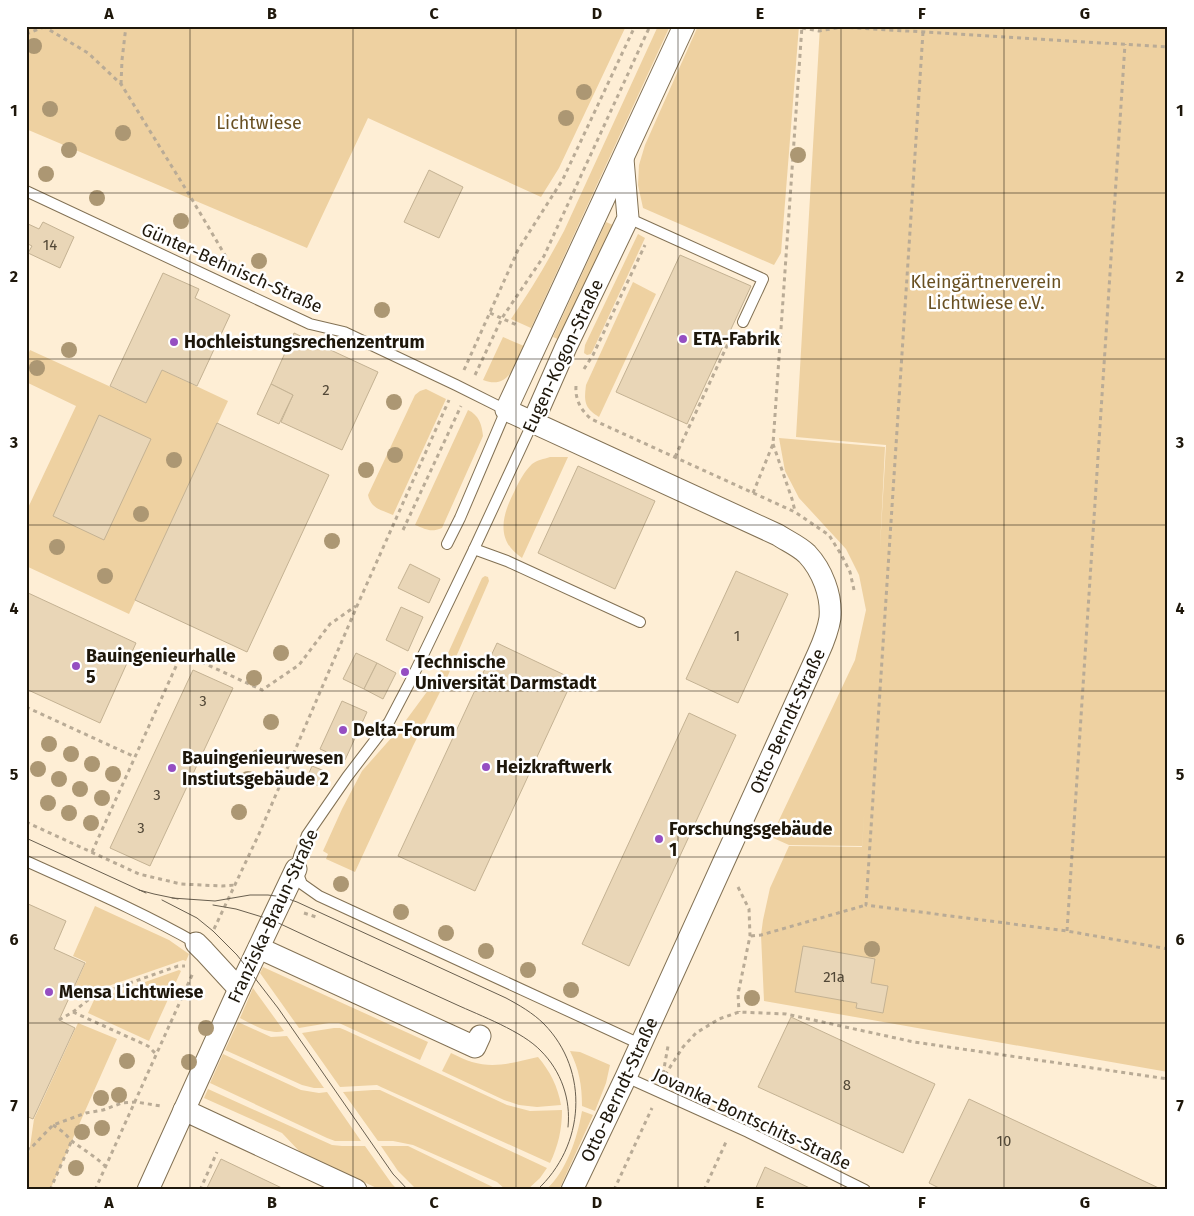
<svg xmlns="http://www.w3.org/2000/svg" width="1194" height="1216" viewBox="0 0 1194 1216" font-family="'Fira Sans',sans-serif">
  <rect width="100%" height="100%" fill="#feeed5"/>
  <g fill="#eed1a1">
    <polygon points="26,26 626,26 559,168 541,197 368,118 307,248 26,129"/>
    <path d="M 658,26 L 670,26 L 531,328 L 511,319 C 531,290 548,261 564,231 Z"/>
    <polygon points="698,26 799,26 781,253 774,265 643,208 638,185 639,165 645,145"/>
    <polygon points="820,26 1168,26 1168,1072 764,1001 761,935 763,920 770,888 789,846 862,847 865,802 862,846 789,845 771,837 855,660 866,610 859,575 846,549 799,498 785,471 779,438 885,447 880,548 886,445 796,437"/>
    <polygon points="606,222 613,225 560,340 553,337"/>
    <polygon points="638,234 645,238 594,348 591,354 587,355 584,353 585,345"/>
    <path d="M 633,282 L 656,294 L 599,417 C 584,408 584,401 586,385 Z"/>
    <path d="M 503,337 L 524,346 C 515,365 509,390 483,380 Z"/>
    <polygon points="30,350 146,403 162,370 228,401 129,614 26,566 26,512 76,406 26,382 26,359"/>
    <path d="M 426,389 L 446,399 L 393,515 C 382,510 371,509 368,495 L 415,395 L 420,391 Z"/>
    <path d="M 468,410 C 479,415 482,425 483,436 L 442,528 C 430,533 426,529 415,525 Z"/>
    <path d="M 550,457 L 568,457 L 522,558 C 495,540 502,515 515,490 C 520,480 524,472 532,464 C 537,460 544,459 550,457 Z"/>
    <polygon points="485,576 488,577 489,581 446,680 413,746 355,872 326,859 328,854 323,851 342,809 362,771 401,727 429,689 440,671 482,578"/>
    <polygon points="95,906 169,940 189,954 186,961 183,960 91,992 80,997 72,993 86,962 73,956"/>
    <polygon points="263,967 428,1042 420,1060 339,1023 329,1023 299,1028 260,973"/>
    <polygon points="179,970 181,971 149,1041 88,1013 94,1000"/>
    <path d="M 253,988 L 284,1031 C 268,1035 254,1025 240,1018 Z"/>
    <polygon points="238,1022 271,1037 287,1036 324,1088 314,1088 302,1085 225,1050"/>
    <polygon points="78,1023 117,1039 50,1190 26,1190 26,1160 28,1160 34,1119"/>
    <path d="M 334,1028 L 340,1028 L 345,1030 L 507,1105 L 530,1111 L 562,1110 C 562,1130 558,1146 550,1163 L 381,1087 L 377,1085 L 340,1087 L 302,1033 Z"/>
    <path d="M 570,1051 L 580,1052 L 610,1065 L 606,1083 L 595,1111 L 582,1106 C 582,1085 579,1069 570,1051 Z"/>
    <path d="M 451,1053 C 458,1056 465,1060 472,1062 C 495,1069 515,1062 538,1057 C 550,1071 558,1087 561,1105 L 537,1107 L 519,1105 L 504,1100 L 442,1071 Z"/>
    <polygon points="223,1054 301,1090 319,1093 327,1092 361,1141 335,1141 327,1138 210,1083"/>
    <polygon points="208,1089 332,1145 342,1146 365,1146 392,1184 398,1190 381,1190 301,1153 282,1133 204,1098"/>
    <polygon points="373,1090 380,1090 547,1168 540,1178 527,1190 506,1190 497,1182 413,1145 393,1141 378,1141 343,1092"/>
    <path d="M 582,1111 L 593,1115 L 559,1190 L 546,1190 C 567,1170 577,1139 582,1111 Z"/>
    <polygon points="381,1146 408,1146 499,1190 417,1190 398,1171"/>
  </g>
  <g fill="#e9d6b7" stroke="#c4b293">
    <polygon points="429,170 463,187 439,238 404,222"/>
    <polygon points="43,222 74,237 60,268 28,253 32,246 26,243 26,223 39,229"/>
    <polygon points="680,255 751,286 687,424 616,392"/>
    <polygon points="163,273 199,289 195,298 230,315 197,386 162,370 146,403 110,386"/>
    <polygon points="294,333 378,372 342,450 281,422 293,395 271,384"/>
    <polygon points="271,384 293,395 279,424 257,414"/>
    <polygon points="99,415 151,439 104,540 53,516"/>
    <polygon points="217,423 329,475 247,652 135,600"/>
    <polygon points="578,466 655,501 615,589 538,553"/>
    <polygon points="410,564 440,579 429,603 398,588"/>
    <polygon points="736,571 788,594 738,703 686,679"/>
    <polygon points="26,592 136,643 100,723 26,689"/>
    <polygon points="401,607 423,617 408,651 386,640"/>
    <polygon points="497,643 573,679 475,891 398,856"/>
    <polygon points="356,653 377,663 364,689 343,679"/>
    <polygon points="377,663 396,673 383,699 364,689"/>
    <polygon points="193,670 233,688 150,866 110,848"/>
    <polygon points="342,701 367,712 345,760 320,749"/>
    <polygon points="689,713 736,735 629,966 582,944"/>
    <polygon points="312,766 327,772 321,787 306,780"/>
    <polygon points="26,903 66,921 54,949 85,963 59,1020 75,1028 33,1119 26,1116"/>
    <polygon points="803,946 875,959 871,983 888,986 883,1013 856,1008 857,1003 795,992"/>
    <polygon points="791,1017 935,1084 903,1153 758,1087"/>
    <polygon points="969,1099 1163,1190 943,1190 929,1183"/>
    <polygon points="221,1159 286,1190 206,1190"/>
    <polygon points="765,1167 814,1190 755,1190"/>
  </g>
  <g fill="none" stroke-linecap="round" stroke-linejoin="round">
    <g stroke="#827154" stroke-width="12">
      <g id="lane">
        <polyline points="26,191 310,324 344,332 456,385 506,410 460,518 447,544"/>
        <polyline points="628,218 763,279 743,322"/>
        <polyline points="533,422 474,549 412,678 389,722 347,777 307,835 299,856 296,869 302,884 319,896 640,1044"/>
        <polyline points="474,549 507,561 640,622"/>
        <path d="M 26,861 C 83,887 142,912 196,943"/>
        <polyline points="626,1077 748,1132 865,1190"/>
      </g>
    </g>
    <g stroke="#827154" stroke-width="23">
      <g id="street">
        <polyline points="533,422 566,347 628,218 623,159"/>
        <polyline points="196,943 204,951 239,989"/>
        <polyline points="259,948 475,1047 480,1036"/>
        <polyline points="184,1110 356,1190"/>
        <polyline points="148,1190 239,989 296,869"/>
        <path id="s1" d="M 572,1190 L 626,1077 L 818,654 C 823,643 828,631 830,618 C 832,595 822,570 807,554 C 799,546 787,541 778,535 L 506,410 L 684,26"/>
      </g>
    </g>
    <g stroke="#b9ab96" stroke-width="3" stroke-dasharray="4 4" stroke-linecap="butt">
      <polyline points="43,26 88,53 121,84 190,196 232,267"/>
      <polyline points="802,28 819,31 842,27 1168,47"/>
      <polyline points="923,32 866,905 1067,931 1168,949"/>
      <polyline points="26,34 44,27"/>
      <polyline points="121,84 122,60 126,26"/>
      <polyline points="490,313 519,326"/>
      <polyline points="584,369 593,355 645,245"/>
      <polyline points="464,370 518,250 563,179 635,26"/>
      <polyline points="475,375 502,318 544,256 650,26"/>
      <path d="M 576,386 C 575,400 581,410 591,419 L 795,512 L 829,535 L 842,556 L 850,572 L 854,590"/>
      <polyline points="773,444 792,499 795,511"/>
      <polyline points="675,457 732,335"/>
      <polyline points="753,493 773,444 802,26"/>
      <polyline points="403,530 461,406"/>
      <polyline points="26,707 135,757"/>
      <polyline points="26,822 139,874 181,884 222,886 235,885"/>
      <polyline points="92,852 182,653 262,690 299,665 330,624 356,606"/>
      <polyline points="738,887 749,909 750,936 738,994 739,1012"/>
      <polyline points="304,913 316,917"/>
      <polyline points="214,929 259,834 357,606 449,400"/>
      <polyline points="1067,931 1125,44"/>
      <polyline points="751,936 761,935 866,905"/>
      <polyline points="73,1012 148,1046 156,1054"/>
      <polyline points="59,1020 73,1012 93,996 178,966 185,966"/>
      <polyline points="663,1074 668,1046"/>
      <polyline points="665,1075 683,1047 696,1033 719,1019 739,1012 786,1014 914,1042 1168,1079"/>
      <polyline points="53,1125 63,1132 73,1142 96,1158 105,1166"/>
      <polyline points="26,1148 30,1149 53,1125 86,1113 103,1110 122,1103 136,1102 161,1106"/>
      <polyline points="50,1190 72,1140"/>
      <polyline points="95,1190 193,973"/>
      <polyline points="200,1190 217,1152"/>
      <polyline points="614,1190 652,1108"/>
      <polyline points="704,1190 726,1142"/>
    </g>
    <use href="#lane" stroke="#fff" stroke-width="10"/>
    <use href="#street" stroke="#fff" stroke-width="21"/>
    <g stroke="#695f4f" stroke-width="1">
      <polyline points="26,838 146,893"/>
      <polyline points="139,890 154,894 178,899"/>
      <path d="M 172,898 L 215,901 L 250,895 L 268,895 L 283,897 L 297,902 L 506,998 C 519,1005 533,1013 544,1024 C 590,1071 585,1146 537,1190"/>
      <polyline points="162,900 197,918 213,931 237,955 278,1008 393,1174 408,1190"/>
      <path d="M 213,905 L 236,909 L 272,920 C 333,949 394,976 455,1004 C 481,1016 522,1031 541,1051 C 561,1071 571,1099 568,1127"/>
    </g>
  </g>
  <g fill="#ac9773">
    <circle cx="34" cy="46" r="8"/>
    <circle cx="584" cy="92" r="8"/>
    <circle cx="50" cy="109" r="8"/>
    <circle cx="566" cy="118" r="8"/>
    <circle cx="123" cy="133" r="8"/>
    <circle cx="69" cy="150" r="8"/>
    <circle cx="798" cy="155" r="8"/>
    <circle cx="46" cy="174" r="8"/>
    <circle cx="97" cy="198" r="8"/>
    <circle cx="181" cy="221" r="8"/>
    <circle cx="259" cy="261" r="8"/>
    <circle cx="382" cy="310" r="8"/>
    <circle cx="69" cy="350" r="8"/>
    <circle cx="37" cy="368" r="8"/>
    <circle cx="394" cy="402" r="8"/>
    <circle cx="395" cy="455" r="8"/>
    <circle cx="174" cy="460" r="8"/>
    <circle cx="366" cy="470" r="8"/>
    <circle cx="141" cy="514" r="8"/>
    <circle cx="332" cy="541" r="8"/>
    <circle cx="57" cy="547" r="8"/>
    <circle cx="105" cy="576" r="8"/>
    <circle cx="281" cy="653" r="8"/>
    <circle cx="254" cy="678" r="8"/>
    <circle cx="271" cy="722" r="8"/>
    <circle cx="49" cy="744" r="8"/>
    <circle cx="71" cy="754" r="8"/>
    <circle cx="259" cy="757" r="8"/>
    <circle cx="92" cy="764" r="8"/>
    <circle cx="38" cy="769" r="8"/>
    <circle cx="113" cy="774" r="8"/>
    <circle cx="59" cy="779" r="8"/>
    <circle cx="248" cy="779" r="8"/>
    <circle cx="80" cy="789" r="8"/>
    <circle cx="102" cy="798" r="8"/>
    <circle cx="48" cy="803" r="8"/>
    <circle cx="239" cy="812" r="8"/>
    <circle cx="69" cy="813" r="8"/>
    <circle cx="91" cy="823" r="8"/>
    <circle cx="341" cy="884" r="8"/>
    <circle cx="401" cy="912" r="8"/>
    <circle cx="446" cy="933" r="8"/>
    <circle cx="872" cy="949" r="8"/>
    <circle cx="486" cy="951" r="8"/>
    <circle cx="528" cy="970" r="8"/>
    <circle cx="571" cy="990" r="8"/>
    <circle cx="752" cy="998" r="8"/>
    <circle cx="206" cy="1028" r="8"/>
    <circle cx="127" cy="1061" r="8"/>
    <circle cx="189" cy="1062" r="8"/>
    <circle cx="119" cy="1095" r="8"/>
    <circle cx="101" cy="1098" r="8"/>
    <circle cx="102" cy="1128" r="8"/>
    <circle cx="82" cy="1132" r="8"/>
    <circle cx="76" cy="1168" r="8"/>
  </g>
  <path fill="none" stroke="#1e170b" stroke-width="1" stroke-opacity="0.55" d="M 190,26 L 190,1190M 353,26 L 353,1190M 516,26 L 516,1190M 678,26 L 678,1190M 841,26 L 841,1190M 1004,26 L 1004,1190M 26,193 L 1168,193M 26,359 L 1168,359M 26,525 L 1168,525M 26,691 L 1168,691M 26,857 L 1168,857M 26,1023 L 1168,1023"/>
  <g fill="#954ec2" stroke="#fff" stroke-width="2">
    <circle cx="683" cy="339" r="5"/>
    <circle cx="174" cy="342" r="5"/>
    <circle cx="76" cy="666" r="5"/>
    <circle cx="405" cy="672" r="5"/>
    <circle cx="343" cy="730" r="5"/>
    <circle cx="486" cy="767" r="5"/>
    <circle cx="172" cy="768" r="5"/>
    <circle cx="659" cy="839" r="5"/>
    <circle cx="49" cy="992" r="5"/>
  </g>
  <g text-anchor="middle" stroke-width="5" stroke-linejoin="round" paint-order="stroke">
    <g font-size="15" fill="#514736">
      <text x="50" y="250">14</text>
      <text x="326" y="395">2</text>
      <text x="737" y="641">1</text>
      <text x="203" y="706">3</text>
      <text x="157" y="800">3</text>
      <text x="141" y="833">3</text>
      <text x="834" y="982">21a</text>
      <text x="847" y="1090">8</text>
      <text x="1004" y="1146">10</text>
    </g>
    <g font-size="18" fill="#695022" stroke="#fff">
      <text x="259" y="129">Lichtwiese</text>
      <text x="986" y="288">Kleingärtnerverein<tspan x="986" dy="21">Lichtwiese e.V.</tspan></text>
    </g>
    <g font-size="18" fill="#1e170b" stroke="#fff">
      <text transform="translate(232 268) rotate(24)" y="6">Günter-Behnisch-Straße</text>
      <text transform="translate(563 356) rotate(-65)" y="6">Eugen-Kogon-Straße</text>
      <text dy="6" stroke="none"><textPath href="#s1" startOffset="516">Otto-Berndt-Straße</textPath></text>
      <text transform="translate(273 916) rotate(-65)" y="6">Franziska-Braun-Straße</text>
      <text dy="6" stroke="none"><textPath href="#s1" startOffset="111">Otto-Berndt-Straße</textPath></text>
      <text transform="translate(752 1119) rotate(25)" y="6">Jovanka-Bontschits-Straße</text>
    </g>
    <g font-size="18" font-weight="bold" fill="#1e170b" stroke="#fff" text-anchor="start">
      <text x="693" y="345">ETA-Fabrik</text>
      <text x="184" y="348">Hochleistungsrechenzentrum</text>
      <text x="86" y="662">Bauingenieurhalle<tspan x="86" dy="21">5</tspan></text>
      <text x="415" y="668">Technische<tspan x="415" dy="21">Universität Darmstadt</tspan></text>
      <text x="353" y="736">Delta-Forum</text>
      <text x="182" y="764">Bauingenieurwesen<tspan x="182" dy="21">Instiutsgebäude 2</tspan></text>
      <text x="496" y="773">Heizkraftwerk</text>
      <text x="669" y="835">Forschungsgebäude<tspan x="669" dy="21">1</tspan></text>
      <text x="59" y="998">Mensa Lichtwiese</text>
    </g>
  </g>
  <rect width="1194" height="1216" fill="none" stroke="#ffffff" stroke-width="55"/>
  <rect x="28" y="28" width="1138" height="1160" fill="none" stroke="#1e170b" stroke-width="2"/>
  <g font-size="16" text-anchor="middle" font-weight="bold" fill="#1e170b">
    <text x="109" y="19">A</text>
    <text x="272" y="19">B</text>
    <text x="434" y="19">C</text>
    <text x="597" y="19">D</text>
    <text x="760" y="19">E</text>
    <text x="922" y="19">F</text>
    <text x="1085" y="19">G</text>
    <text x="14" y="116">1</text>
    <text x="1180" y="116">1</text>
    <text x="14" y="282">2</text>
    <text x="1180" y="282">2</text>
    <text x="14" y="448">3</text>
    <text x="1180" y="448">3</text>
    <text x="14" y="614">4</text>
    <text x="1180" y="614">4</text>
    <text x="14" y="780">5</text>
    <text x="1180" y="780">5</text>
    <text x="14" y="945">6</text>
    <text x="1180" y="945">6</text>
    <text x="14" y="1111">7</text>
    <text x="1180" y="1111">7</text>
    <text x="109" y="1208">A</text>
    <text x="272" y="1208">B</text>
    <text x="434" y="1208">C</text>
    <text x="597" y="1208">D</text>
    <text x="760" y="1208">E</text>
    <text x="922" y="1208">F</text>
    <text x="1085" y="1208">G</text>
  </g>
</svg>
